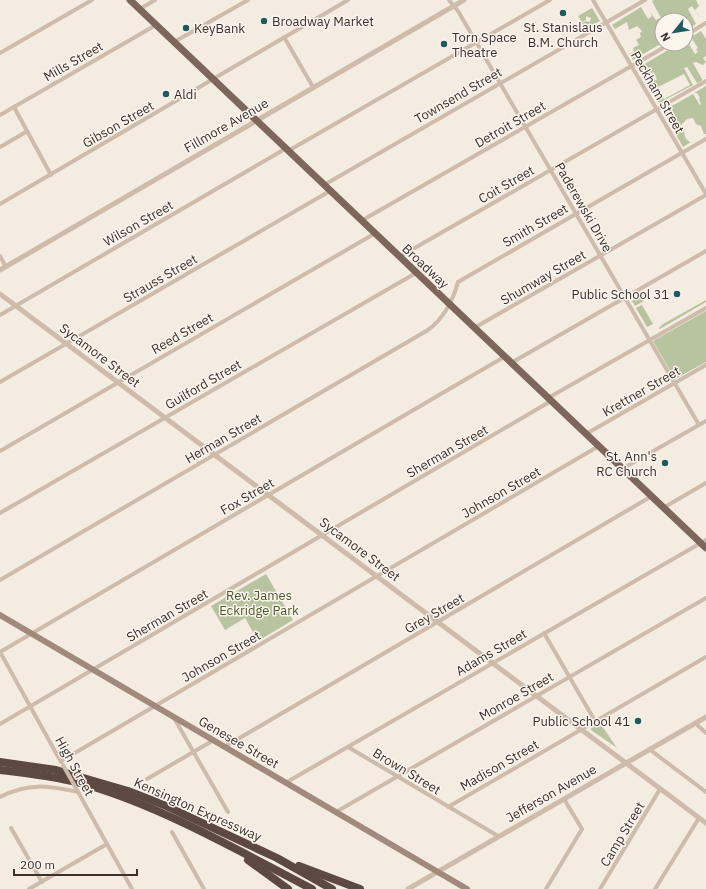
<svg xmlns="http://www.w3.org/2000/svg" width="706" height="889" viewBox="0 0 706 889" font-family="'IBM Plex Sans',sans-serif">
  <rect width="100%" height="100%" fill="#f4ebe1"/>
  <g fill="#b8c4a0" fill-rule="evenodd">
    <polygon points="654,0 696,0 699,6 695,10 703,22 692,6 688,9 696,24 688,29 686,20 683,20 680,16 675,20 662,20 662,43 633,60 630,54 634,52 633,48 639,45 636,40 641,37 640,33 642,31 637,26 629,30 627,22 615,29 612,25 641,7 648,19 652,16 650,12 656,20 661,18 652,1"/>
    <polygon points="592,8 600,21 585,29 582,23 586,21 590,22 591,18 586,16 586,20 582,22 578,16"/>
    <path d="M 701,31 L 706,39 L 706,56 L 703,58 L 706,62 L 703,65 L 696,62 L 693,63 L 702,79 L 702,81 L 697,83 L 687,67 L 684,68 L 693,85 L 659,103 L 638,68 L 678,44 L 686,44 L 686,39 L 695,54 L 698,52 L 696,49 L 698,48 L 691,37 ZM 653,72 L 657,79 L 649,83 L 645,76 ZM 684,74 L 690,85 L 664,99 L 658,87 Z"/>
    <path d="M 706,86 L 706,134 L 704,134 L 701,126 L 696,124 L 693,118 L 687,119 L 680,126 L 682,131 L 684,129 C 684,136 686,141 691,142 L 683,147 L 663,111 L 693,94 L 700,105 L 701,104 L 699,99 L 700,98 L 697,93 L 694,93 Z"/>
    <polygon points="647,292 648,294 641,297 644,301 635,306 632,301"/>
    <polygon points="706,300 706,302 660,329 659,328 663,324"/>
    <polygon points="642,305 653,324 647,327 636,308"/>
    <polygon points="706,311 706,362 675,379 653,341"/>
    <polygon points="266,574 293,620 258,641 245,618 225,630 211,606"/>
    <polygon points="600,723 617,748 591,730 591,728"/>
  </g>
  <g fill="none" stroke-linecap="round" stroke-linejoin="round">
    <g stroke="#cdbbac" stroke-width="4">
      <polyline points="449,0 458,11 699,425"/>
      <polyline points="593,0 706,194"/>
      <polyline points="140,9 155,0"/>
      <polyline points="686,35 706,23"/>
      <polyline points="284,37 313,87"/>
      <polyline points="174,42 248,0"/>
      <polyline points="0,53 92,0"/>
      <polyline points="14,107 51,175"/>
      <polyline points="0,115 156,25"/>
      <polyline points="0,147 26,132"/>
      <polyline points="288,151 550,0"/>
      <polyline points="324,185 645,0"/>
      <polyline points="0,204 348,0"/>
      <polyline points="361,221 670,44"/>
      <polyline points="0,256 6,267"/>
      <polyline points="399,257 706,81"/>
      <polyline points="0,315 285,149"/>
      <polyline points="474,328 706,195"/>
      <polyline points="511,363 706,251"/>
      <polyline points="0,382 330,191"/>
      <polyline points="548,398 706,308"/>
      <polyline points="586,434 706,365"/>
      <polyline points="0,451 374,234"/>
      <polyline points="622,469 706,421"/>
      <polyline points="663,508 706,483"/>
      <polyline points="0,513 416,273"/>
      <path d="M 0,580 L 428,330 C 443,319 453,300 458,282 L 706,139"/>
      <polyline points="544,633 595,721"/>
      <polyline points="0,652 504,357"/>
      <polyline points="0,652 61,762"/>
      <polyline points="174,718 228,812"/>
      <polyline points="695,723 706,733"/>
      <polyline points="0,724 551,401"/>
      <polyline points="226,746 652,496"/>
      <polyline points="348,747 498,836"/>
      <polyline points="649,749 706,792"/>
      <polyline points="61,761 599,446"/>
      <polyline points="147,779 214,740"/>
      <polyline points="287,782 706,540"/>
      <polyline points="77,790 132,889"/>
      <path d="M 0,797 C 29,782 48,786 78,792"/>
      <polyline points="448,807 706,657"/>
      <polyline points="336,812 706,598"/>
      <polyline points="11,828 42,882"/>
      <polyline points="172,832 204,889"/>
      <polyline points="29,889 107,844"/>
      <polyline points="546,889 582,829 564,799"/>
      <polyline points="600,889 660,789"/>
      <polyline points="655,889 699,818"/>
    </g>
    <g stroke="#cdbbac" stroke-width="5">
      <polyline points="0,270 464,0"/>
      <polyline points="0,294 706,823"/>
      <polyline points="408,889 706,717"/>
    </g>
    <polyline stroke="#a18a7d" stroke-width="6" points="0,615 467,889"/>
    <polyline stroke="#7d675c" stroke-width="7" points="130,0 706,548"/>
    <g stroke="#5c4a42" stroke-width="8">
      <polyline points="0,762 56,770 128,791 164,805 277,858 332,889"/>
      <path d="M 0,770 C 27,773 57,777 84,784 C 163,807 239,851 312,889"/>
      <polyline points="248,860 288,889"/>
      <polyline points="299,866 360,889"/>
    </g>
    <polyline stroke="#cdbbac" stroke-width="4" points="63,765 77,790"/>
  </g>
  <g fill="#1f5a5e" stroke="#fbf5ee" stroke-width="1.5">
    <circle cx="563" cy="13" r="4"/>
    <circle cx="264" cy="21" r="4"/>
    <circle cx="186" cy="28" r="4"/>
    <circle cx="444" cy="44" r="4"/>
    <circle cx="166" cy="94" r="4"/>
    <circle cx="677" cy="294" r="4"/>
    <circle cx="665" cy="463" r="4"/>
    <circle cx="638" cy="721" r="4"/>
  </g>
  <g text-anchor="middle" stroke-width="3" stroke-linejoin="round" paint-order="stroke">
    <g font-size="13" fill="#3b302b" stroke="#fbf5ee" text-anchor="start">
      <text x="272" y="26">Broadway Market</text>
      <text x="563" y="32" text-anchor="middle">St. Stanislaus<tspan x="563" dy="15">B.M. Church</tspan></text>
      <text x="194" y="33">KeyBank</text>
      <text x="452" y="42">Torn Space<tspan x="452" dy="15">Theatre</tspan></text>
      <text x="174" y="99">Aldi</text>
      <text x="669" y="299" text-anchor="end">Public School 31</text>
      <text x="657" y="461" text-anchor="end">St. Ann's<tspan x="657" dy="15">RC Church</tspan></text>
      <text x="630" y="726" text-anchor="end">Public School 41</text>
    </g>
    <g font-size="13" fill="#3b302b" stroke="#fbf5ee">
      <text transform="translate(73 61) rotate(-30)" y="5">Mills Street</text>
      <text transform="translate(658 92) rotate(60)" y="5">Peckham Street</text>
      <text transform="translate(458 95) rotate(-30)" y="5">Townsend Street</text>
      <text transform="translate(118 124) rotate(-30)" y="5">Gibson Street</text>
      <text transform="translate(510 124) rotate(-30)" y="5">Detroit Street</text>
      <text transform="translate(226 125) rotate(-30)" y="5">Fillmore Avenue</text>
      <text transform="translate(506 184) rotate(-30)" y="5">Coit Street</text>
      <text transform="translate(584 207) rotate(60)" y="5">Paderewski Drive</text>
      <text transform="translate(138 223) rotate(-30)" y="5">Wilson Street</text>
      <text transform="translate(535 225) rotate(-30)" y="5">Smith Street</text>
      <text transform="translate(426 266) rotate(43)" y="5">Broadway</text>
      <text transform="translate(543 277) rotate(-30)" y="5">Shumway Street</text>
      <text transform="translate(160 278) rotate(-30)" y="5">Strauss Street</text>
      <text transform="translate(182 333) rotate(-30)" y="5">Reed Street</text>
      <text transform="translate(100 355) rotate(37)" y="5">Sycamore Street</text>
      <text transform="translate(203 384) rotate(-30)" y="5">Guilford Street</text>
      <text transform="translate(641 391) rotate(-30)" y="5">Krettner Street</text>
      <text transform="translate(223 438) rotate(-30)" y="5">Herman Street</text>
      <text transform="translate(447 451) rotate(-30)" y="5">Sherman Street</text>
      <text transform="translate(501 492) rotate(-30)" y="5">Johnson Street</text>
      <text transform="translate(247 496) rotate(-30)" y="5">Fox Street</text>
      <text transform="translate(360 549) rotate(37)" y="5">Sycamore Street</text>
      <text transform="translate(434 613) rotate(-30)" y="5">Grey Street</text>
      <text transform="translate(167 615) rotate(-30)" y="5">Sherman Street</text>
      <text transform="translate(491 652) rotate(-30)" y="5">Adams Street</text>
      <text transform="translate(221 656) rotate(-30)" y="5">Johnson Street</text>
      <text transform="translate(516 696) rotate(-30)" y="5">Monroe Street</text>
      <text transform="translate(239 742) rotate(30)" y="5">Genesee Street</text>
      <text transform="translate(499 765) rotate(-30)" y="5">Madison Street</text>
      <text transform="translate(75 766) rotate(61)" y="5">High Street</text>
      <text transform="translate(407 771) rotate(31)" y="5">Brown Street</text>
      <text transform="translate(551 793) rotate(-30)" y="5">Jefferson Avenue</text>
      <text transform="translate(198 809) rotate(24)" y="5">Kensington Expressway</text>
      <text transform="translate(622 834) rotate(-59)" y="5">Camp Street</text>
    </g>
    <g font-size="13" fill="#4a5a2e" stroke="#fbf5ee">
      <text x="259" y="600">Rev. James<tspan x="259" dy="15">Eckridge Park</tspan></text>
    </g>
  </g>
  <g transform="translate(674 32) rotate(240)"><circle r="19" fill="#fbf5ee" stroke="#aea6a0"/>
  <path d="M0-3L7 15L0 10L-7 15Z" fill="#1f5a5e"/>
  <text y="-6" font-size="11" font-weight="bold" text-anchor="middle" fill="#3b302b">N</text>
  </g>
  <path d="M14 869v6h123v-6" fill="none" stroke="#3b302b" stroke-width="2"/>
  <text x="20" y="869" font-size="12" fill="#3b302b" stroke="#fbf5ee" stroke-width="3" paint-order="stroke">200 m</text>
</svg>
